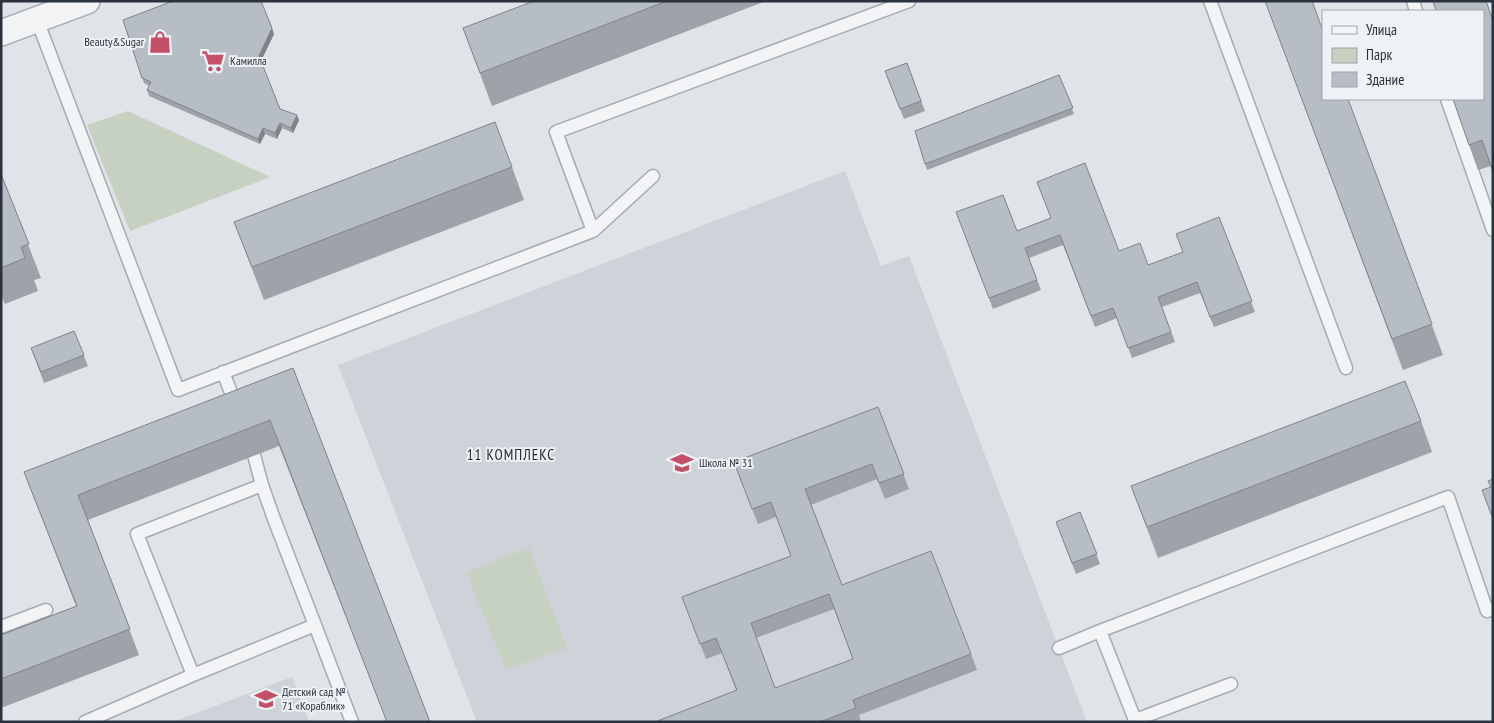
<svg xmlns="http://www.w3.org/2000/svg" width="1494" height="723" font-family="'PT Sans Narrow',sans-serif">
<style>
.built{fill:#ced3d9}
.green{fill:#c7d1c2}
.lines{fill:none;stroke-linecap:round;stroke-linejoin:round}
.lane-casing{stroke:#a6aab2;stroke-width:15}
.street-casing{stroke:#a6aab2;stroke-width:28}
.lane{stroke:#f2f4f6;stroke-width:12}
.street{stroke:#f2f4f6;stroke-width:25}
.wall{fill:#9da3a9;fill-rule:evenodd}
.shaded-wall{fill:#808489}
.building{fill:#b7bdc4;stroke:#808489;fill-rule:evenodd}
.labels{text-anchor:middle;stroke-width:4;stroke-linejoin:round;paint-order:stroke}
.poi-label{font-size:12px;fill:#2a323e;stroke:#eff2f5;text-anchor:start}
.quarter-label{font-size:15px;letter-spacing:1px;fill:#1c242e;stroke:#eff2f5}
</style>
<rect width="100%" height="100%" fill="#e0e3e8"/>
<path class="built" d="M845,171L881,266L909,256L1087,722H477L338,365Z
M292,677L309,722H173Z"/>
<path class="green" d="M128,111L270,177L130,231L87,125Z
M529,548L567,648L506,669L466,572Z"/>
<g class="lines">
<defs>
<path id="lane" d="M1210,1L1346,368
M1413,1L1416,11
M37,20L178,390L593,231L556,132L909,1
M1447,99L1493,230
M593,231L653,176
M223,372L237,408
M254,455L262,485
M1,627L46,610
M1059,648L1100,631
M193,675L137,534L262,485L274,519L315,625
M1231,684L1135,720L1100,631L1448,497L1487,611L1493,609
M85,722L193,675L315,625L352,722"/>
<path id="street" d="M1,33L87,1"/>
</defs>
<use href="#lane" class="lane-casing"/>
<use href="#street" class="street-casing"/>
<use href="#lane" class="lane"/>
<use href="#street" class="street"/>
</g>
<path class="wall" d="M534,1H766L492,106L463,28Z
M1265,1L1348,99L1443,355L1403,370Z
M123,20L274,34L261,61L280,109L299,120L293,133L282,128L277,139L265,134L260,144L149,96L147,90L149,86L144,83Z
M907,63L925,111L904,119L885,71Z
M1059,75L1074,114L927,170L915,131Z
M1483,99L1491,166L1478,170L1469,145Z
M512,167L524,200L264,300L234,222Z
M1,174L41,278L34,280L38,291L5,304L1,295Z
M956,212L1017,231L1050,218L1148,265L1183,252L1219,217L1255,312L1214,327L1200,293L1162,307L1175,342L1132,358L1117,318L1095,327L1063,245L1029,258L1041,290L993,309Z
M74,331L88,366L44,383L31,348Z
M293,368L430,722H387L279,446L88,520L139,655L1,708V635L76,606L24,472Z
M878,407L909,489L885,499L877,479L811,505L842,585L971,654L977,670L859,715L861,722H655L736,690L722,653L706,659L682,597L791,556L776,517L758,524L734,462ZM834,609L853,659L775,688L756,638Z
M1421,421L1432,452L1158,558L1131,486Z
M1080,512L1100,564L1076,574L1056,522Z"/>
<path class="shaded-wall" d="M272,28L274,34L261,61L259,56Z
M297,115L299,120L293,133L291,128Z
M280,123L282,128L277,139L275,133Z
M263,128L265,134L260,144L258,139Z"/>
<path class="building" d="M173,1H261L272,28L259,56L280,109L297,115L291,128L280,123L275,133L263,128L258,139L147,90L151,82L142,78L123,20Z
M534,1H667L480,73L463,28Z
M1265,1H1312L1323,31V99H1348L1432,324L1392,339Z
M1433,1H1486L1493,21V172L1482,140L1469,145L1453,99H1483V11H1436Z
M907,63L921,101L900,109L885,71Z
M1059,75L1073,108L925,164L915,131Z
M495,122L512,167L252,267L234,222Z
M1085,163L1119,251L1140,243L1148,265L1183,252L1176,234L1219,217L1252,301L1210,317L1197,282L1158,297L1171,332L1128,348L1113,308L1091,316L1060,235L1025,248L1037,280L989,298L956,212L1003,195L1017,231L1051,218L1037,182Z
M1,174L29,244L21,247L25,258L1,268Z
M74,331L84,355L41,372L31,348Z
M293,368L430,722H387L270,420L78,495L130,629L1,679V635L77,606L24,472Z
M1405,381L1421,421L1147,527L1131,486Z
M878,407L904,474L879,483L872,464L805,489L842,585L931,551L971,654L853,700L856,708L820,722H655L737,690L716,638L700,644L682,597L791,556L771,502L752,509L734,462ZM829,594L853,659L775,688L751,623Z
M1493,479V519L1482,490L1491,487L1488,481Z
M1080,512L1097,554L1072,563L1056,522Z"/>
<defs>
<symbol id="shop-bare" viewBox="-9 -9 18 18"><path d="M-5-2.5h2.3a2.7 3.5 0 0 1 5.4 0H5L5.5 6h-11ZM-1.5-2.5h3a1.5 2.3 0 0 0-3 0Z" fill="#c34f68" stroke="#eff2f5" stroke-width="2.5" paint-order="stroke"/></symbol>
<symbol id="supermarket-bare" viewBox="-9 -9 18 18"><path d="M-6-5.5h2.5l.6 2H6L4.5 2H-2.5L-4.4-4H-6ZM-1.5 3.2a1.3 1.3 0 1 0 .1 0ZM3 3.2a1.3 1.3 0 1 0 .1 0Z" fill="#c34f68" stroke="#eff2f5" stroke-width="2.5" paint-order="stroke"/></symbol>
<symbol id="school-bare" viewBox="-9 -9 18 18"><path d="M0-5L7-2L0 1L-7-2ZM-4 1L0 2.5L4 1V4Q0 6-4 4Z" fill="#c34f68" stroke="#eff2f5" stroke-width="2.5" paint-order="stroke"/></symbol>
</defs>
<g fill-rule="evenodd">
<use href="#shop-bare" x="144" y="26" width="32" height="32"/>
<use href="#supermarket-bare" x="197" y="45" width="32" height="32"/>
<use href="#school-bare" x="666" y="447" width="32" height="32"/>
<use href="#school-bare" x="250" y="683" width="32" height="32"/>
</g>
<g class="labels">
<g class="poi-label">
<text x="144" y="46" text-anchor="end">Beauty&amp;Sugar</text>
<text x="230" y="65">Камилла</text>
<text x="699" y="467">Школа № 31</text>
<text x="282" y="696">Детский сад №<tspan x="282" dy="14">71 «Кораблик»</tspan></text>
</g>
<g class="quarter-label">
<text x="511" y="460">11 КОМПЛЕКС</text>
</g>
</g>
<rect width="1494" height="723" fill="none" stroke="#2a323e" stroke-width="5"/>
<rect x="1322" y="10" width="162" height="90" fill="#eff2f5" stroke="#a0a5ac"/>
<rect x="1332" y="26" width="25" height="8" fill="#f2f4f6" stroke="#a0a5ac"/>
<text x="1366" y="35" font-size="15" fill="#2a323e">Улица</text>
<rect x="1332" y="48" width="25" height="15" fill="#c7d1c2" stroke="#a0a5ac"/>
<text x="1366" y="60" font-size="15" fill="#2a323e">Парк</text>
<rect x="1332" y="72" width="25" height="15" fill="#b7bdc4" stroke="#a0a5ac"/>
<text x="1366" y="85" font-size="15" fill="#2a323e">Здание</text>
</svg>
